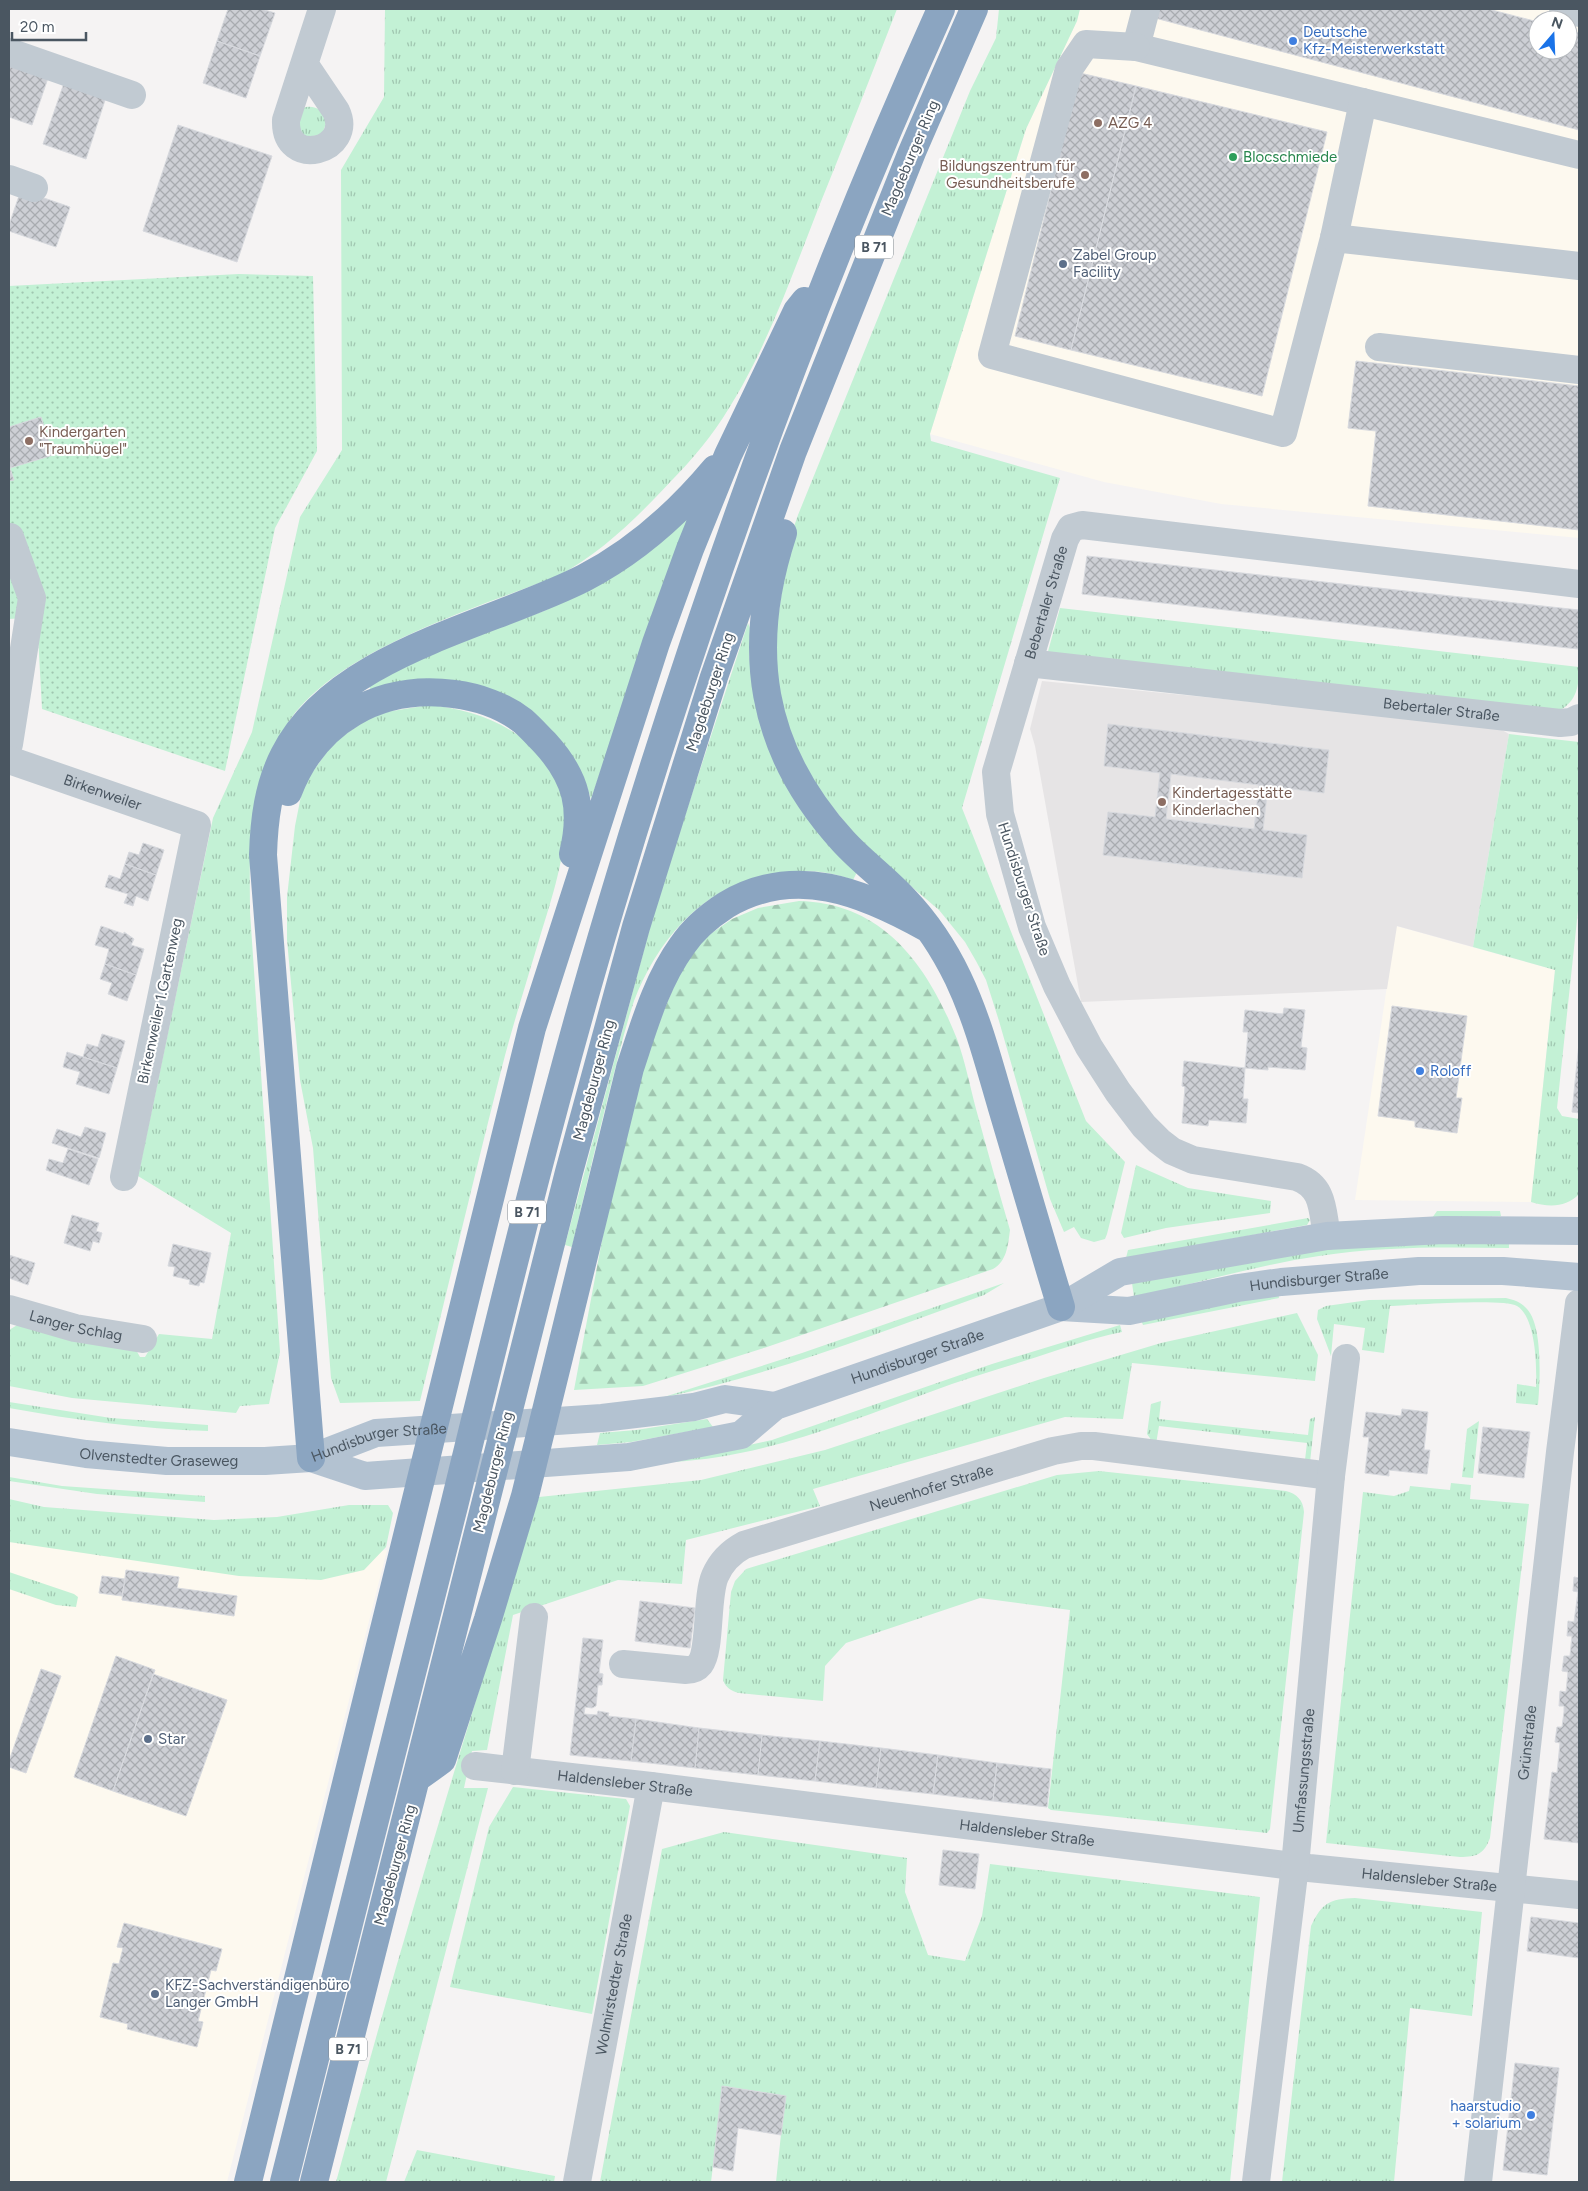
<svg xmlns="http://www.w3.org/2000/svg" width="1588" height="2191" font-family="Figtree,sans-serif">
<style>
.commercial{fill:#fdf9ef;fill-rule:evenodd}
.education{fill:#e6e4e5}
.grass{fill:url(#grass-tufts)}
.forest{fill:url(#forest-firs)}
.park{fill:url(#park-dots)}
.building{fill:url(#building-cross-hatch);stroke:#d7d9de;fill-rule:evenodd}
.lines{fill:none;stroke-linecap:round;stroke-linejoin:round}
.minor{stroke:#c1cad2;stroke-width:28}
.major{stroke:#b3c2d1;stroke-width:28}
.highway{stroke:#8ba5c1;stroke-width:28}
.shop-dot{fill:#3f7fe0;stroke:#fff;stroke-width:2}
.education-dot{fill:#8d6e63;stroke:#fff;stroke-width:2}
.leisure-dot{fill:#2e9e5b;stroke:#fff;stroke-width:2}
.service-dot{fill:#5c6f8a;stroke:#fff;stroke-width:2}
.labels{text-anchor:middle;stroke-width:4;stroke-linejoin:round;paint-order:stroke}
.shield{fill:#fff;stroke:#808990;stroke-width:1}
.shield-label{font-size:14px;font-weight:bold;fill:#4a5661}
.shop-label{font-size:15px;fill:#366cbe;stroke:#fff;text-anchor:start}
.education-label{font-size:15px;fill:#785e54;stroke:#fff;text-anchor:start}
.leisure-label{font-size:15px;fill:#27864d;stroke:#fff;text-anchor:start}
.street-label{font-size:15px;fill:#4a5661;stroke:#fff}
.service-label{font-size:15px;fill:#4e5e75;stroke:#fff;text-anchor:start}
</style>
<defs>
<pattern id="grass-tufts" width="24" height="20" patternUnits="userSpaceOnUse" patternTransform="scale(1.25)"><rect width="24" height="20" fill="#c3f1d5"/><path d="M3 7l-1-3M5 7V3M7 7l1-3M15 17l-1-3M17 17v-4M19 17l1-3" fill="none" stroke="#a0c6b0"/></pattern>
<pattern id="forest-firs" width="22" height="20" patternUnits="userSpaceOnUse" patternTransform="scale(1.25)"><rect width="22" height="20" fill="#c3f1d5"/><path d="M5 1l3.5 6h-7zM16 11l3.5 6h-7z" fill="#a0c6b0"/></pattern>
<pattern id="park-dots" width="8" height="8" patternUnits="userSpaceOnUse" patternTransform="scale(1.25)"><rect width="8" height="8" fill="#c3f1d5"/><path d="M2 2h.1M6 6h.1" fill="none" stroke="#a0c6b0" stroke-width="1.8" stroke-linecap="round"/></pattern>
<pattern id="building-cross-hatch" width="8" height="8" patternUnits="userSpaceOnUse" patternTransform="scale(1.25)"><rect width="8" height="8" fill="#cdcfd5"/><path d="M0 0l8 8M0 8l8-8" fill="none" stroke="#a8abb0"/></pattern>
</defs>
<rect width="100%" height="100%" fill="#f5f3f3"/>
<path class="commercial" d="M1080,9H1579V538L1221,504L1104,482L930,434L1026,129L1077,21ZM1538,20H1568V50H1538Z
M1396,926L1555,970L1531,1202L1355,1200Z
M9,1523L293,1564L387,1550L227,2182H9Z"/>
<path class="education" d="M1042,681L1495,726L1509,734L1473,947L1397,926L1387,989L1081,1002L1035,746L1030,729Z"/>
<path class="grass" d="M385,9H897C871,76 845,142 818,209C789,283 762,362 716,428C698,454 676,476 654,499C625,529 595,556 558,576C478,607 343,648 292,717C273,742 269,777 261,806C257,818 252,831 251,843C249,866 250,889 250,912L280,1352L269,1404L240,1406L236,1413L72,1398L9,1386V1330L24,1321L134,1346L140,1357H145L159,1334L212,1339L231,1233L138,1176L213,818L252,732L300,517L342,450L341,170L384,97Z
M999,9H1080L1077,21L1026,129L930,434L931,441L1060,478L962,808L1086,1121L1125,1162L1107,1234L1105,1239L1094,1242L1081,1238L1074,1227L1064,1232L1050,1199L999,1021L986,980L976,961L965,942L939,910L866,848L817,788L797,749L782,708L774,646L789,541L798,515L970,91L996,38Z
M306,107C318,106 322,111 327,120L322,135L302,137L295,118L301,109Z
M690,514L591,799L586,784L532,714L371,691L369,686L428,654L544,611L569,599Z
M1060,608L1579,667C1579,686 1577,701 1559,711L1047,655Z
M748,623L750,628L749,656L756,704L857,872L853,880C824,869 798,869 768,875C702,887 657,941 634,1001C624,1031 617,1062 609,1093C596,1144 584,1195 572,1247L565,1245L657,901Z
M429,705C484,710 542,735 561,792C575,833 551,900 539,940C526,984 512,1027 501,1071C473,1181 447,1291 420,1401L340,1403L331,1378L313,1148L300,1080L287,940V897L295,826L301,796L307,780L333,743L366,720L386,712Z
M1509,734L1579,742V901L1557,1108L1562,1116L1579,1119V1194C1566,1208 1548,1207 1531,1202L1555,970L1473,947Z
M1136,1165L1188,1188L1271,1201L1270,1213L1166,1228L1124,1238L1121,1233Z
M1437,1211H1500L1501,1216L1432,1218Z
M1308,1218L1310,1220L1307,1225L1126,1258L1128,1250Z
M1509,1241V1248C1446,1247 1382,1246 1319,1256C1257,1265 1195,1284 1134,1297L1132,1283L1288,1253L1376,1245Z
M1004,1283L984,1295C878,1333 772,1375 661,1398L802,1353Z
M1278,1294L1279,1298L1143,1325L1141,1320Z
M1506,1298C1514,1300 1521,1302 1527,1309C1543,1326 1540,1382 1538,1405L1516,1403L1517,1384L1536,1387C1537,1368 1536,1317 1517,1306C1504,1298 1411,1305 1390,1306L1384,1353L1362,1350L1365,1328L1334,1324L1331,1356L1317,1319L1318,1310L1326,1306L1369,1300Z
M1297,1313L1318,1355L1315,1381L1132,1363L1123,1419L1065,1417L813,1489L820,1506L686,1540L682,1584L618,1580L513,1615L487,1750L472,1751L464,1788H488L386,2182H336C398,1952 468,1724 539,1497L701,1480L825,1450L1044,1378L1161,1343Z
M1120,1325L1122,1332C1088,1339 1056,1351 1024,1361C993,1371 961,1380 930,1392C845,1423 764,1457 672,1462L772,1440L992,1364Z
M1161,1401L1159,1419L1308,1435L1310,1419L1315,1417L1310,1462L1305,1460L1307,1443L1159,1426L1156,1444H1154L1147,1434L1151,1404Z
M9,1402L111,1418L208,1425V1431C141,1429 75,1420 9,1408Z
M707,1419L713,1427L631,1442L597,1445L600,1433L636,1430Z
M1479,1421L1473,1478L1462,1477L1467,1429Z
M1099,1471L1286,1491C1297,1494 1303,1500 1304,1512L1270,1829L1267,1833L1051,1810L1048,1808L1070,1610L980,1598L846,1643L825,1666L823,1701L739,1693C731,1691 726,1688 723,1680L731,1592L735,1581L746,1569L1057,1475Z
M9,1477L62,1486L205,1496V1502L97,1494L9,1481Z
M1451,1483L1471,1485L1470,1499L1529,1504L1490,1838C1484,1854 1477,1857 1460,1857L1326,1843L1363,1492L1394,1496L1409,1491L1410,1486L1450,1490Z
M9,1499L44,1507L214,1520L277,1517L349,1505H388L393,1513L386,1547L364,1570L321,1580L239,1576L9,1542Z
M9,1572L74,1594L78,1597L76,1607L56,1605L9,1589Z
M513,1787L626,1799L630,1806L592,2014L450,1987L489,1827Z
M724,1832L907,1858L905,1892L928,1955L965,1961L982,1916L990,1864L1260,1897L1230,2182H776L785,2096L723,2086L711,2182H600L662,1849Z
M1355,1898L1482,1912L1472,2016L1410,2008L1394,2182H1282L1311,1926C1322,1903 1329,1899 1355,1898Z
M417,2150L555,2176L554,2182H404Z"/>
<path class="forest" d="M799,901C884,903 928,966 957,1039C965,1061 970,1086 976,1109C987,1149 998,1189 1010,1230C1008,1245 1007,1261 993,1269L767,1347L643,1386L574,1390L609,1203L649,1046L683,965L706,937L732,919L758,908Z"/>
<path class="park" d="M239,274L313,276L317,451L275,528L225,771L42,709L37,617L9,619V286Z"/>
<path class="building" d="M228,9H261L275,13L260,56L217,41Z
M1157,9H1488L1538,22V50H1568V30L1579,33V130L1155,18Z
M217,41L260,56L246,98L203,83Z
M9,65L48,78L32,125L9,117Z
M1080,73L1136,86L1071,350L1015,336Z
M64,83L106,97L86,159L43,144Z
M1136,86L1327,132L1262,396L1071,350Z
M178,125L272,156L237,262L143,231Z
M21,190L70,207L56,247L9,231V225Z
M1356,361L1579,386V530L1368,506L1376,431L1348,428Z
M41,417L53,455L10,468L14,480L9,481V427Z
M1087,556L1579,610L1578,649L1082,594Z
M1108,724L1329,750L1324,793L1268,786L1263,830L1307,835L1302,878L1103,855L1108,812L1155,817L1160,773L1104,766ZM1171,774L1259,785L1254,829L1166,819Z
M143,843L164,850L156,875L125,864L129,852L139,855Z
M125,864L156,875L148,901L136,896L133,906L124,903L128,894L105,887L109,875L120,879Z
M101,926L124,934V932L134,939L131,945L144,949L136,975L105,964L109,949L95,945Z
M105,964L136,975L127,1001L108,994L112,983L100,979Z
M1392,1006L1467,1016L1456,1098H1462L1457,1133L1415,1127V1121L1378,1116Z
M1284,1008L1305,1010L1301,1047L1307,1048L1305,1070L1268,1067V1070L1245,1068L1248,1032H1243L1245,1010L1283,1014Z
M102,1034L125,1041L117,1068L83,1057L87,1044L98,1047Z
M1579,1043V1113L1572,1112Z
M67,1052L117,1068L109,1094L76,1084L80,1072L63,1067Z
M1184,1061L1245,1068L1243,1099H1248L1246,1123L1209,1120L1208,1126L1182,1123L1185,1087L1182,1086Z
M85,1127L106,1133L99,1158L52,1143L57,1129L81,1137Z
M68,1149L98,1159L89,1185L46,1170L49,1159L63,1163Z
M72,1215L99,1223L96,1231L102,1233L99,1243L93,1241L90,1251L64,1243Z
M173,1244L211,1253L204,1283L200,1282L199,1286L189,1284L190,1280L173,1276L175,1267L168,1266Z
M9,1255L35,1263L28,1285L9,1278Z
M1402,1409L1428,1412L1424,1450H1430L1427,1474L1389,1470V1476L1365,1473L1369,1437H1363L1366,1412L1401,1416Z
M1483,1427L1530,1432L1524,1478L1478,1473Z
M126,1570L179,1577L177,1588L237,1596L234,1616L122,1600Z
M102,1576L125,1579L122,1596L99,1593Z
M1574,1577L1579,1578V1843L1544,1839L1552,1772L1557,1773L1560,1743L1555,1742L1557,1727H1562L1564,1712V1706H1559L1560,1691L1566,1692L1568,1672L1562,1671L1564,1656H1570L1572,1636H1567L1568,1621L1574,1622L1578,1592L1573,1591Z
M640,1601L695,1608L690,1648L635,1641Z
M583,1638L603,1640L599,1673L603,1674L602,1685H598L596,1706L592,1708L585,1707L584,1714L597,1715L598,1711L609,1713L608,1716L636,1719L631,1761L570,1755Z
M116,1656L155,1670L113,1791L74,1777Z
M41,1669L61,1676L26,1773L9,1767V1761Z
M153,1674L227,1700L186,1816L113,1791Z
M636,1719L699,1728L695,1768L631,1761Z
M699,1728L762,1735L758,1775L695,1768Z
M762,1735L820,1741L815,1781L758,1775Z
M820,1741L881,1748L876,1788L815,1781Z
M881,1748L938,1755L933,1794L876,1788Z
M938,1755L997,1763L993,1801L933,1794Z
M997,1763L1051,1769L1047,1807L993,1801Z
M943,1850L979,1854L975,1889L939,1885Z
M1531,1917L1579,1923V1958L1527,1951Z
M124,1923L222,1949L216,1971L211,1970L198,2021L203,2022L197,2047L127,2029L128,2024L100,2017L113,1963L119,1964L123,1948L117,1947Z
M1515,2063L1559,2068L1547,2175L1503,2170Z
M722,2086L786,2096L781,2135L738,2128L733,2171L713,2167Z"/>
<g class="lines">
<g class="minor">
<path d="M1146,9L1136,47L1363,102"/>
<path d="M1563,9L1579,13"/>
<path d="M1136,47L1086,44L1069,69L992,355L1283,433L1334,238L1363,102L1579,155"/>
<path d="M9,52L132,95"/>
<path d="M305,65L336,111C355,151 284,170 286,120L322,9"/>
<path d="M9,179L34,188"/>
<path d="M1334,238L1579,266"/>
<path d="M1379,347L1579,370"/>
<path id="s1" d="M1028,663L1560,723L1571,722L1579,718"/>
<path d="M9,744L32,598L10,537"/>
<path id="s2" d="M9,760L197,825L124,1177"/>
<path id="s3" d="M1327,1236C1322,1212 1325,1187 1297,1177L1193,1160L1172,1151L1159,1141L1144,1126L1118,1092L1089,1047L1057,986L1032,927L1000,814L996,772L1065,539L1071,528L1082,525L1579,584"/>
<path id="s4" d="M9,1309L75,1328L143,1339"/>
<path id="s5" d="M623,1664L686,1670C692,1670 696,1669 700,1664C711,1650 706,1597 715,1576C721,1562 731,1552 744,1545L1053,1451L1081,1446H1094L1331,1476"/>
<path id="s6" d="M475,1766L651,1786L1309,1868L1579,1895"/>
<path d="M515,1771L534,1617"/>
<path id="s7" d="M577,2182L651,1786"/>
<path id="s8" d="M1256,2182L1295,1866L1331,1476L1346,1358"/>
<path id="s9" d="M1478,2182L1560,1452L1579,1303"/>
</g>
<g class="major">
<path id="s10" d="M1061,1307L1129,1311L1238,1288L1281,1282L1419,1271H1503L1579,1277"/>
<path id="s11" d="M9,1442L86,1454L167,1461H265L311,1458L376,1433L602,1418L694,1407L725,1399L775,1406"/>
<path id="s12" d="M311,1458L365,1476L629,1457L741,1435L775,1406L1061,1307L1120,1272L1327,1236L1443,1230L1579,1231"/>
</g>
<path class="highway" d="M783,533C745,648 759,749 843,841C862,862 886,879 905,900C926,922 945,951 958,978C978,1020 989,1064 1002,1108C1022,1175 1041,1241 1061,1307
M288,792C315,721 379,684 454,694C478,697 504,706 523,721C531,728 538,736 545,743C577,778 584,809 573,854
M311,1458L263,855C264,821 268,786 284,755C335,653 490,626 584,578C634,552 679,512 715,469
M417,1778L442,1760L488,1619L525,1496L630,1068C644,1026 656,982 682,946C694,928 709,916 726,905C795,864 863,892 927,928
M248,2182L532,1028L656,643L690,549L728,455L797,311L805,301
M284,2182C341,1957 398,1732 454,1506C503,1306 551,1106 610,909C701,603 810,300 941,9
M314,2182L569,1172L636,927L714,677L793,451L912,152L974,9"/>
</g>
<g class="shop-dot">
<circle cx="1293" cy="41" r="5"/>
<circle cx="1420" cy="1071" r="5"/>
<circle cx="1531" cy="2115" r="5"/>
</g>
<g class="education-dot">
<circle cx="1098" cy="123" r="5"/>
<circle cx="1085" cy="175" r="5"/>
<circle cx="29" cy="441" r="5"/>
<circle cx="1162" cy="802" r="5"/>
</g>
<circle class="leisure-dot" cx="1233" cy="157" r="5"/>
<g class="service-dot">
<circle cx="1063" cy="264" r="5"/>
<circle cx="148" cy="1739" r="5"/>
<circle cx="155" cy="1994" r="5"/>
</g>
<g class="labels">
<g class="shield">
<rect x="855" y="235.5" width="38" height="23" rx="4"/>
<rect x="508" y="1200.5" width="38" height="23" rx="4"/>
<rect x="329" y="2037.5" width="38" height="23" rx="4"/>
</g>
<g class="shield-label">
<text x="874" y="252">B 71</text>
<text x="527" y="1217">B 71</text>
<text x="348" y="2054">B 71</text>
</g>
<g class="shop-label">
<text x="1303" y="37">Deutsche<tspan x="1303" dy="17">Kfz-Meisterwerkstatt</tspan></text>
<text x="1430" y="1076">Roloff</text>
<text x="1521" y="2111" text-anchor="end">haarstudio<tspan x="1521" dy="17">+ solarium</tspan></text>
</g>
<g class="education-label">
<text x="1108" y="128">AZG 4</text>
<text x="1075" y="171" text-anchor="end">Bildungszentrum für<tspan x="1075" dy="17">Gesundheitsberufe</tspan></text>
<text x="39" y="437">Kindergarten<tspan x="39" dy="17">"Traumhügel"</tspan></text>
<text x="1172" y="798">Kindertagesstätte<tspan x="1172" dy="17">Kinderlachen</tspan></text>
</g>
<g class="leisure-label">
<text x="1243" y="162">Blocschmiede</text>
</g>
<g class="street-label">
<text transform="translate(910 158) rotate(-67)" y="5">Magdeburger Ring</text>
<text dy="5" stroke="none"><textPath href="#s3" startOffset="802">Bebertaler Straße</textPath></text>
<text transform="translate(710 692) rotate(-72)" y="5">Magdeburger Ring</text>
<text dy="5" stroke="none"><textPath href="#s1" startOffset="416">Bebertaler Straße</textPath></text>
<text dy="5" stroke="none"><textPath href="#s2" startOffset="99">Birkenweiler</textPath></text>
<text transform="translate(1024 889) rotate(72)" y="5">Hundisburger Straße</text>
<text transform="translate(160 1001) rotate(-78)" y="5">Birkenweiler 1.Gartenweg</text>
<text transform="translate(594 1080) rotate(-75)" y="5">Magdeburger Ring</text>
<text dy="5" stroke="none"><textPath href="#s10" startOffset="261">Hundisburger Straße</textPath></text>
<text dy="5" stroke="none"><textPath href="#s4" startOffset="69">Langer Schlag</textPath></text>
<text dy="5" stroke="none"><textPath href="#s12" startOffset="631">Hundisburger Straße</textPath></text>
<text dy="5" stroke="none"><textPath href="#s11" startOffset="374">Hundisburger Straße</textPath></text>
<text dy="5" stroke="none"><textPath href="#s11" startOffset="151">Olvenstedter Graseweg</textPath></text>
<text transform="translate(493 1472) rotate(-76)" y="5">Magdeburger Ring</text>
<text dy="5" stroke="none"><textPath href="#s5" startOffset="408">Neuenhofer Straße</textPath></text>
<text dy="5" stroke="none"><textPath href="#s9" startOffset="442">Grünstraße</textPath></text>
<text dy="5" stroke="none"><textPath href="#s8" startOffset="414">Umfassungsstraße</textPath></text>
<text dy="5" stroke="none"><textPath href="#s6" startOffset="151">Haldensleber Straße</textPath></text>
<text dy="5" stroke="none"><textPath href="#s6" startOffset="556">Haldensleber Straße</textPath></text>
<text transform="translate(395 1865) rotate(-75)" y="5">Magdeburger Ring</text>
<text dy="5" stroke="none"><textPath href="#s6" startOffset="961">Haldensleber Straße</textPath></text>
<text dy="5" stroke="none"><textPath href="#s7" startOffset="201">Wolmirstedter Straße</textPath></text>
</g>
<g class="service-label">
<text x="1073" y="260">Zabel Group<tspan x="1073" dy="17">Facility</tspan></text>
<text x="158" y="1744">Star</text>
<text x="165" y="1990">KFZ-Sachverständigenbüro<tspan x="165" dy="17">Langer GmbH</tspan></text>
</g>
</g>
<rect width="1588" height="2191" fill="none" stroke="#4a5661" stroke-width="20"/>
<g transform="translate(1553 35) rotate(19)"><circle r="24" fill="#ffffff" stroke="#b7bbc0"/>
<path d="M0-4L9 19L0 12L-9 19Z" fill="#1a73e8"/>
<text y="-8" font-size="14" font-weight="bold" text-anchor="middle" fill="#4a5661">N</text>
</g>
<path d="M12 32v8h74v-8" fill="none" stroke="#4a5661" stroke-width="2.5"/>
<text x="20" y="32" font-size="15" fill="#4a5661" stroke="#ffffff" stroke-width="4" paint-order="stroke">20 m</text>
</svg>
